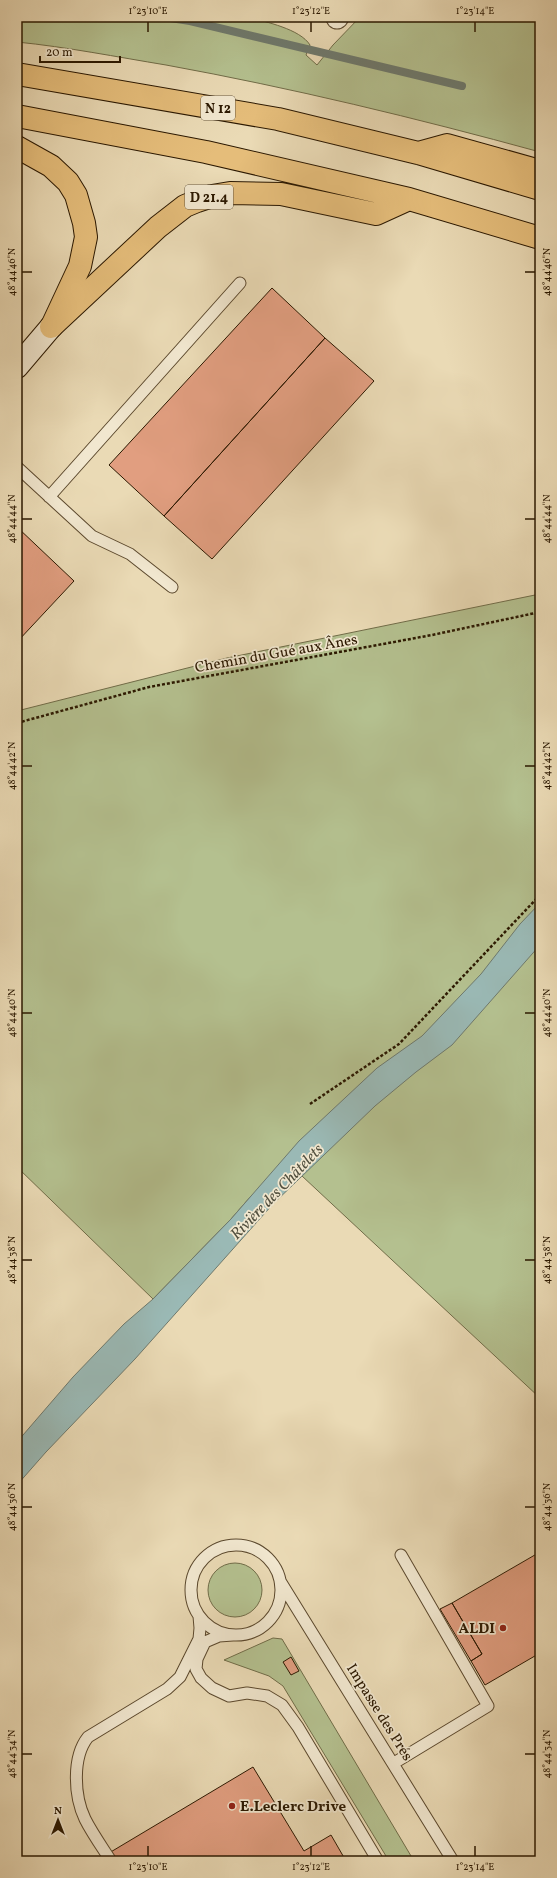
<svg xmlns="http://www.w3.org/2000/svg" width="557" height="1878" font-family="Vollkorn,serif">
<style>
.green{fill:#b4c08f;stroke:#706c48}
.water{fill:#9ab9b5;stroke:#6e796d}
.lines{fill:none;stroke-linecap:round;stroke-linejoin:round}
.stream{stroke:#6e796d;stroke-width:8}
.building{fill:#e19e80;stroke:#2b1800}
.lane-casing{stroke:#5b482d;stroke-width:13}
.street-casing{stroke:#5b482d;stroke-width:23}
.secondary-casing{stroke:#2b1800;stroke-width:24}
.primary-casing{stroke:#2b1800;stroke-width:24}
.highway-casing{stroke:#2b1800;stroke-width:24}
.path{stroke:#2b1800;stroke-width:2.5;stroke-dasharray:3 2;stroke-linecap:butt}
.lane{stroke:#f1e7cf;stroke-width:11}
.street{stroke:#f1e7cf;stroke-width:21}
.secondary{stroke:#f1e7cf;stroke-width:22}
.primary{stroke:#e5bd7a;stroke-width:22}
.highway{stroke:#e5bd7a;stroke-width:22}
.ticks{fill:none;stroke:#2b1800;stroke-width:1.5}
.poi-dot{fill:#8f2418;stroke:#f1e7cf;stroke-width:1.5}
.labels{text-anchor:middle;stroke-width:3.5;stroke-linejoin:round;paint-order:stroke}
.shield{fill:#f1e7cf;stroke:#66563e;stroke-width:1}
.shield-label{font-size:14px;font-weight:bold;fill:#2b1800}
.street-label{font-size:15px;fill:#2b1800;stroke:#f1e7cf}
.poi-label{font-size:15px;font-weight:bold;fill:#2b1800;stroke:#f1e7cf;text-anchor:end}
.water-label{font-size:16px;font-style:italic;fill:#52503f;stroke:#f1e7cf}
.neatline{fill:none;stroke:#2b1800;stroke-width:1.5}
.ticks-label{font-size:10px;text-anchor:middle;fill:#2b1800}
</style>
<rect width="100%" height="100%" fill="#eadab5"/>
<filter id="stains"><feTurbulence type="fractalNoise" baseFrequency=".005" numOctaves="4"/><feColorMatrix values="0 0 0 0 .2 0 0 0 0 .09 0 0 0 0 .02 0 0 0 .5 -.17"/></filter>
<radialGradient id="worn" r=".72"><stop offset=".6" stop-color="#630" stop-opacity="0"/><stop offset="1" stop-color="#630" stop-opacity=".3"/></radialGradient>
<path class="green" d="M17,17H248C266,22 300,29 310,45L306,55L317,65L333,45L360,17H540V152C416,118 292,88 166,65C117,57 67,47 17,42Z
M540,594V1398L302,1176L251,1196L231,1219L153,1299L17,1167V711L227,658Z
M208 1590a27 27 0 1 1 54 0a27 27 0 1 1-54 0Z
M273,1638L282,1639L414,1861H389L283,1686L269,1676L224,1660Z"/>
<path class="water" d="M540,903V945L452,1045L416,1072L375,1106L273,1204L135,1359L46,1452L17,1485V1442L73,1377L124,1324L153,1299L231,1219L299,1141L377,1068L422,1036L481,974L520,924Z"/>
<g class="lines">
<path class="stream" d="M164,17L190,21L462,86"/>
</g>
<path class="building" d="M272,288L325,338L164,516L109,465Z
M325,338L374,381L212,559L164,516Z
M17,527L74,581L17,642Z
M540,1552V1653L485,1685L471,1661L482,1654L452,1603Z
M452,1603L482,1654L471,1661L440,1609Z
M291,1657L299,1671L291,1675L283,1662Z
M253,1767L304,1851L331,1835L346,1861H114L109,1853Z"/>
<g class="lines">
<defs>
<path id="lane" d="M17,467L92,536L130,554L172,587
M49,497L240,283
M191 1590a45 45 0 1 1 90 0a45 45 0 1 1-90 0Z
M280,1581L453,1861
M233,1635L219,1636L205,1642L197,1659L196,1669L201,1678L212,1688L229,1696L247,1693L267,1696L282,1705L298,1727L378,1861
M394,1763L488,1706L401,1555
M111,1861C102,1847 92,1833 85,1819C74,1796 72,1757 88,1737L167,1689L180,1677L199,1639L200,1628L199,1616"/>
<path id="street" d="M337,18L338,17"/>
<path id="secondary" d="M17,367L51,327"/>
<path id="primary" d="M17,74L278,119L418,153L540,189
M17,147L51,166L68,182L76,195L84,223L86,237L80,266L52,326
M418,153L447,145L540,171"/>
<path id="highway" d="M17,116L206,152L409,199L540,238
M51,327L158,227L185,206L197,201L212,196L230,193L281,194L376,214L409,199"/>
</defs>
<use href="#lane" class="lane-casing"/>
<use href="#street" class="street-casing"/>
<use href="#secondary" class="secondary-casing"/>
<use href="#primary" class="primary-casing"/>
<use href="#highway" class="highway-casing"/>
<path class="path" d="M17,723L149,687L432,635L540,612
M310,1104L399,1044L540,895"/>
<use href="#lane" class="lane"/>
<use href="#street" class="street"/>
<use href="#secondary" class="secondary"/>
<use href="#primary" class="primary"/>
<use href="#highway" class="highway"/>
</g>
<path class="ticks" d="M148,22V32M311,22V32M475,22V32M22,272H32M525,272H535M22,519H32M525,519H535M22,766H32M525,766H535M22,1013H32M525,1013H535M22,1260H32M525,1260H535M22,1507H32M525,1507H535M22,1754H32M525,1754H535M148,1846V1856M311,1846V1856M475,1846V1856"/>
<g class="poi-dot">
<circle cx="503" cy="1628" r="4"/>
<circle cx="232" cy="1806" r="4"/>
</g>
<g class="labels">
<g class="shield">
<rect x="201" y="96" width="34" height="24" rx="3"/>
<rect x="185" y="185" width="48" height="24" rx="3"/>
</g>
<g class="shield-label">
<text x="218" y="113">N 12</text>
<text x="209" y="202">D 21.4</text>
</g>
<g class="street-label">
<text transform="translate(276 653) rotate(-10)" y="5">Chemin du Gué aux Ânes</text>
<text transform="translate(380 1712) rotate(58)" y="5">Impasse des Prés</text>
</g>
<g class="poi-label">
<text x="495" y="1633">ALDI</text>
<text x="240" y="1811" text-anchor="start">E.Leclerc Drive</text>
</g>
<g class="water-label">
<text transform="translate(276 1191) rotate(-46)" y="6">Rivière des Châtelets</text>
</g>
</g>
<rect width="557" height="1878" fill="none" stroke="#eadab5" stroke-width="44"/>
<g transform="translate(58 1820)" stroke="#f1e7cf" stroke-width="3" paint-order="stroke">
<path d="M0-3L7 15L0 10L-7 15Z" fill="#2b1800"/>
<text y="-6" font-size="11" font-weight="bold" text-anchor="middle" fill="#2b1800">N</text>
</g>
<path d="M40 56v6h80v-6" fill="none" stroke="#2b1800" stroke-width="2"/>
<text x="46" y="56" font-size="12" fill="#2b1800" stroke="#f1e7cf" stroke-width="3" paint-order="stroke">20 m</text>
<rect x="22" y="22" width="513" height="1834" class="neatline"/>
<g class="ticks-label">
<text x="148" y="14">1°23'10"E</text>
<text x="311" y="14">1°23'12"E</text>
<text x="475" y="14">1°23'14"E</text>
<text transform="translate(11 272) rotate(-90)" y="4">48°44'46"N</text>
<text transform="translate(546 272) rotate(-90)" y="4">48°44'46"N</text>
<text transform="translate(11 519) rotate(-90)" y="4">48°44'44"N</text>
<text transform="translate(546 519) rotate(-90)" y="4">48°44'44"N</text>
<text transform="translate(11 766) rotate(-90)" y="4">48°44'42"N</text>
<text transform="translate(546 766) rotate(-90)" y="4">48°44'42"N</text>
<text transform="translate(11 1013) rotate(-90)" y="4">48°44'40"N</text>
<text transform="translate(546 1013) rotate(-90)" y="4">48°44'40"N</text>
<text transform="translate(11 1260) rotate(-90)" y="4">48°44'38"N</text>
<text transform="translate(546 1260) rotate(-90)" y="4">48°44'38"N</text>
<text transform="translate(11 1507) rotate(-90)" y="4">48°44'36"N</text>
<text transform="translate(546 1507) rotate(-90)" y="4">48°44'36"N</text>
<text transform="translate(11 1754) rotate(-90)" y="4">48°44'34"N</text>
<text transform="translate(546 1754) rotate(-90)" y="4">48°44'34"N</text>
<text x="148" y="1870">1°23'10"E</text>
<text x="311" y="1870">1°23'12"E</text>
<text x="475" y="1870">1°23'14"E</text>
</g>
<rect width="100%" height="100%" filter="url(#stains)"/>
<rect width="100%" height="100%" fill="url(#worn)"/>
</svg>
